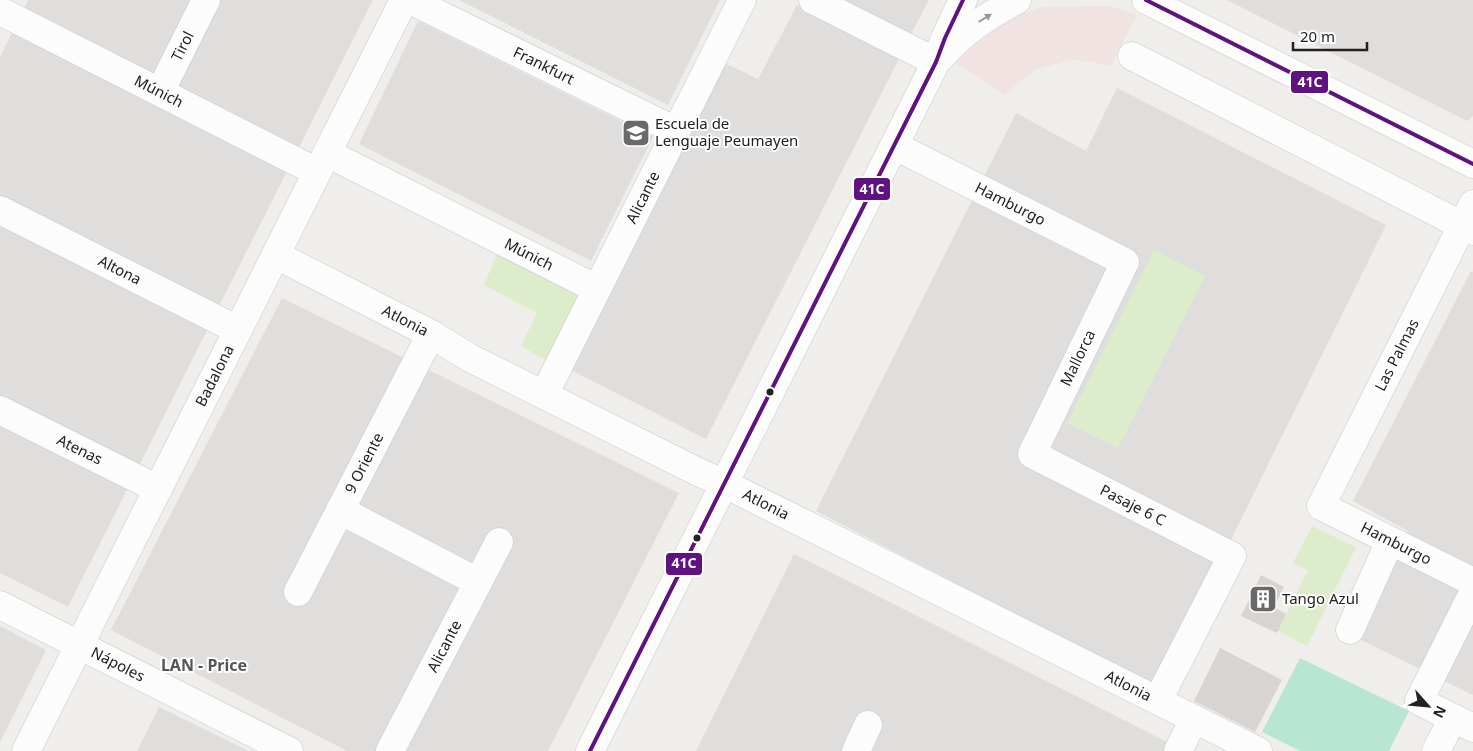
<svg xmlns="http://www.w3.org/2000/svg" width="1473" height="751" font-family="'Noto Sans',sans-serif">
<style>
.residential{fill:#dfdedc}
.commercial{fill:#f1e3e1}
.grass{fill:#ddeccb}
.pitch{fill:#b7e6d2}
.building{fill:#d7d4d2}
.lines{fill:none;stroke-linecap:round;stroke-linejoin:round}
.minor-casing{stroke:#c9c8c7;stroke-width:29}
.minor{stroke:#fdfcfc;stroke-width:28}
.bus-1-casing{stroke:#fff;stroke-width:8}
.bus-1{stroke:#5f1280;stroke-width:4}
.oneway{fill:#9a9a9a}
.bus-dot{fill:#222;stroke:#fff;stroke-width:2}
.labels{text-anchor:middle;stroke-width:4;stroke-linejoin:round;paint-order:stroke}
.street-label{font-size:15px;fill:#222;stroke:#fff}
.poi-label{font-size:15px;fill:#222;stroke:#fff;text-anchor:start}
.neighbourhood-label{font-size:16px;font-weight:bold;fill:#555;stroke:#fff}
.line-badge{stroke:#fff;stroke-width:2}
.badge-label{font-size:14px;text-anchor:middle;font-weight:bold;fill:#fff}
</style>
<rect width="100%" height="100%" fill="#f0eeeb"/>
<path class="residential" d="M28,0H373L68,607L0,573V57Z
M459,0H720L668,105Z
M843,0H929L911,34Z
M1227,0H1473V116L1467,121Z
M797,5L900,57L706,439L571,370L725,63L758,79Z
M418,21L653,137L591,261L359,144Z
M1117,88L1386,225L1158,688L816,511L1016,113L1086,151Z
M1471,271L1473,272V695L1355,637L1408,531L1353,501Z
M282,298L679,493L548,751H347L111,630Z
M794,554L1185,751H696Z
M0,626L46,650L0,742Z
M159,707L248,751H137Z"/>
<path class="commercial" d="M1109,6L1137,15L1111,66L1088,61L1069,60L1037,69L1016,84L1005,95L955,63L976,36L1012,17L1042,7Z"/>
<path class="grass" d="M1154,250L1205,276L1118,448L1067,423Z
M498,252L583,293L556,366L521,346L537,313L484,285Z
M1312,526L1356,547L1307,646L1278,631L1308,570L1293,563Z"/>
<path class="pitch" d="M1300,658L1409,711L1389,751H1300L1262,732Z"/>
<path class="building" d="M1261,575L1284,587L1274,607L1286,614L1277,633L1241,616Z
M1220,648L1282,680L1255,732L1194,701Z"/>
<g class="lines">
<defs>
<g id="minor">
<path id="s1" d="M410,0L676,131"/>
<path d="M813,0L936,62"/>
<path d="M1146,0L1473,164"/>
<path id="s2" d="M0,11L317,172"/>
<path d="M942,56C963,31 989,15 1017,0"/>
<path d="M1132,56L1473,231"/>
<path id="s3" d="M160,92L206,0"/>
<path id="s4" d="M895,146L1125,262L1032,454L1232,556L1158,700"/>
<path id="s5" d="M327,153L597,289"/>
<path id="s6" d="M1473,204L1321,506L1473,582"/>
<path id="s7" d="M0,210L238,330"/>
<path id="s8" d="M276,255L431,334L470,358L696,471L725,484L1258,751"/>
<path id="s9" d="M544,395L742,0"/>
<path id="s10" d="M0,410L158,489"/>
<path d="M340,510L478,582"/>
<path id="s11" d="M298,592L431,334"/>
<path d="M1473,593L1419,701L1473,728"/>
<path id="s12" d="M0,605L289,751"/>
<path d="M1350,630L1390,541"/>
<path id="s13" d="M26,751L404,0"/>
<path id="s14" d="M390,751L499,542"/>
<path d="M590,751L936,62L945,38L963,0"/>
<path d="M856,751L868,725"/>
<path d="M1178,751L1194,719"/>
<path d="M1436,751L1453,718"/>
</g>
</defs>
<use href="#minor" class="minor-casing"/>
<use href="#minor" class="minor"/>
<defs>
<path id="bus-1" d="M1146,0L1473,164
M590,751L936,62L945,38L963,0"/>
</defs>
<use href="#bus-1" class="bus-1-casing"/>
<use href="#bus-1" class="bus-1"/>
</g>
<defs><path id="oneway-solid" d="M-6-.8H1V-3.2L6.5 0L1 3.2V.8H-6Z" transform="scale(1.25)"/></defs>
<use class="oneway" href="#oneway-solid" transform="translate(985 18) rotate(-32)"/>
<defs>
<symbol id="school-square" viewBox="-11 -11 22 22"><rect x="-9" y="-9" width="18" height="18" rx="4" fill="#6a6968" stroke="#fff"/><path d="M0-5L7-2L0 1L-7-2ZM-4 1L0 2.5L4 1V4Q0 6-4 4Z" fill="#fff"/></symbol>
<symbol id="building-square" viewBox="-11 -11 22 22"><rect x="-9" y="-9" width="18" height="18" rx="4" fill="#6a6968" stroke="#fff"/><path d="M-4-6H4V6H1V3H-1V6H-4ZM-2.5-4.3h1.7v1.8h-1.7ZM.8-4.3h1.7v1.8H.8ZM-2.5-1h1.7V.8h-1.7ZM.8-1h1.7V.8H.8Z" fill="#fff"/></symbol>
</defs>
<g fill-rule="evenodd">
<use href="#school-square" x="620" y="117" width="32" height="32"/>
<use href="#building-square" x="1247" y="583" width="32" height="32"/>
</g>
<g class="bus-dot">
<circle cx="770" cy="392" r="4.5"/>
<circle cx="697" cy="538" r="4.5"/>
</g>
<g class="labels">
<g class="street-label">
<text dy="5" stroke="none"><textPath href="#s3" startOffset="51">Tirol</textPath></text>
<text dy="5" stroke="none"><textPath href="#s1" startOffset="149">Frankfurt</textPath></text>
<text dy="5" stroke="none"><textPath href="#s2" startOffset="178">Múnich</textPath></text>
<text dy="5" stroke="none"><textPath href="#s9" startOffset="221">Alicante</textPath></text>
<text dy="5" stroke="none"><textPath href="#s4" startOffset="129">Hamburgo</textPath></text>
<text dy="5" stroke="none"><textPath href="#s5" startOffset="226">Múnich</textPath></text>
<text dy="5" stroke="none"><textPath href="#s7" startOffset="134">Altona</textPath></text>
<text dy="5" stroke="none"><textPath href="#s8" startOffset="145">Atlonia</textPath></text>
<text transform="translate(1397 355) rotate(-63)" y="5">Las Palmas</text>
<text transform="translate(1078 358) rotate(-64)" y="5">Mallorca</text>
<text dy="5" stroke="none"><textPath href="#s13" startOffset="420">Badalona</textPath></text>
<text dy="5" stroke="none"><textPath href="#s10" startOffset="89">Atenas</textPath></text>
<text dy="5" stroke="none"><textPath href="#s11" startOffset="145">9 Oriente</textPath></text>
<text dy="5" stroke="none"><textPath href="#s8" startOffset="550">Atlonia</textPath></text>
<text dy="5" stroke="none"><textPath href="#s4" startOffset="584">Pasaje 6 C</textPath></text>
<text dy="5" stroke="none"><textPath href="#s6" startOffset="422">Hamburgo</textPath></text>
<text dy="5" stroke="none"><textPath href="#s14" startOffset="118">Alicante</textPath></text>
<text dy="5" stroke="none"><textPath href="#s12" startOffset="132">Nápoles</textPath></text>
<text dy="5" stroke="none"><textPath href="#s8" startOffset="955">Atlonia</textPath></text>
</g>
<g class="poi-label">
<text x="655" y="129">Escuela de<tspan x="655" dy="17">Lenguaje Peumayen</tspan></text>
<text x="1282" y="604">Tango Azul</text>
</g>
<g class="neighbourhood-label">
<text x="204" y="671">LAN - Price</text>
</g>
</g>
<g class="line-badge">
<rect x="1290" y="70" width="39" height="24" rx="5" fill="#5f1280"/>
<rect x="853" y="177" width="38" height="24" rx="5" fill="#5f1280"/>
<rect x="665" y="552" width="38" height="24" rx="5" fill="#5f1280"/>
</g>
<g class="badge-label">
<text x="1310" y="87">41C</text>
<text x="872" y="194">41C</text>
<text x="684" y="568">41C</text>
</g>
<g transform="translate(1428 706) rotate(117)" stroke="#ffffff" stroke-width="4" paint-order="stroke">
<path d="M0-4L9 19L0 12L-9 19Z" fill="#222222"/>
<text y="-8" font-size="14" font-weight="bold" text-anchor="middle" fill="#222222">N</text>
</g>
<path d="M1293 42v8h74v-8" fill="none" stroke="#222222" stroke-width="2.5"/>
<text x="1300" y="42" font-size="15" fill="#222222" stroke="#ffffff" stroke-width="4" paint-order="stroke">20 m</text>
</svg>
